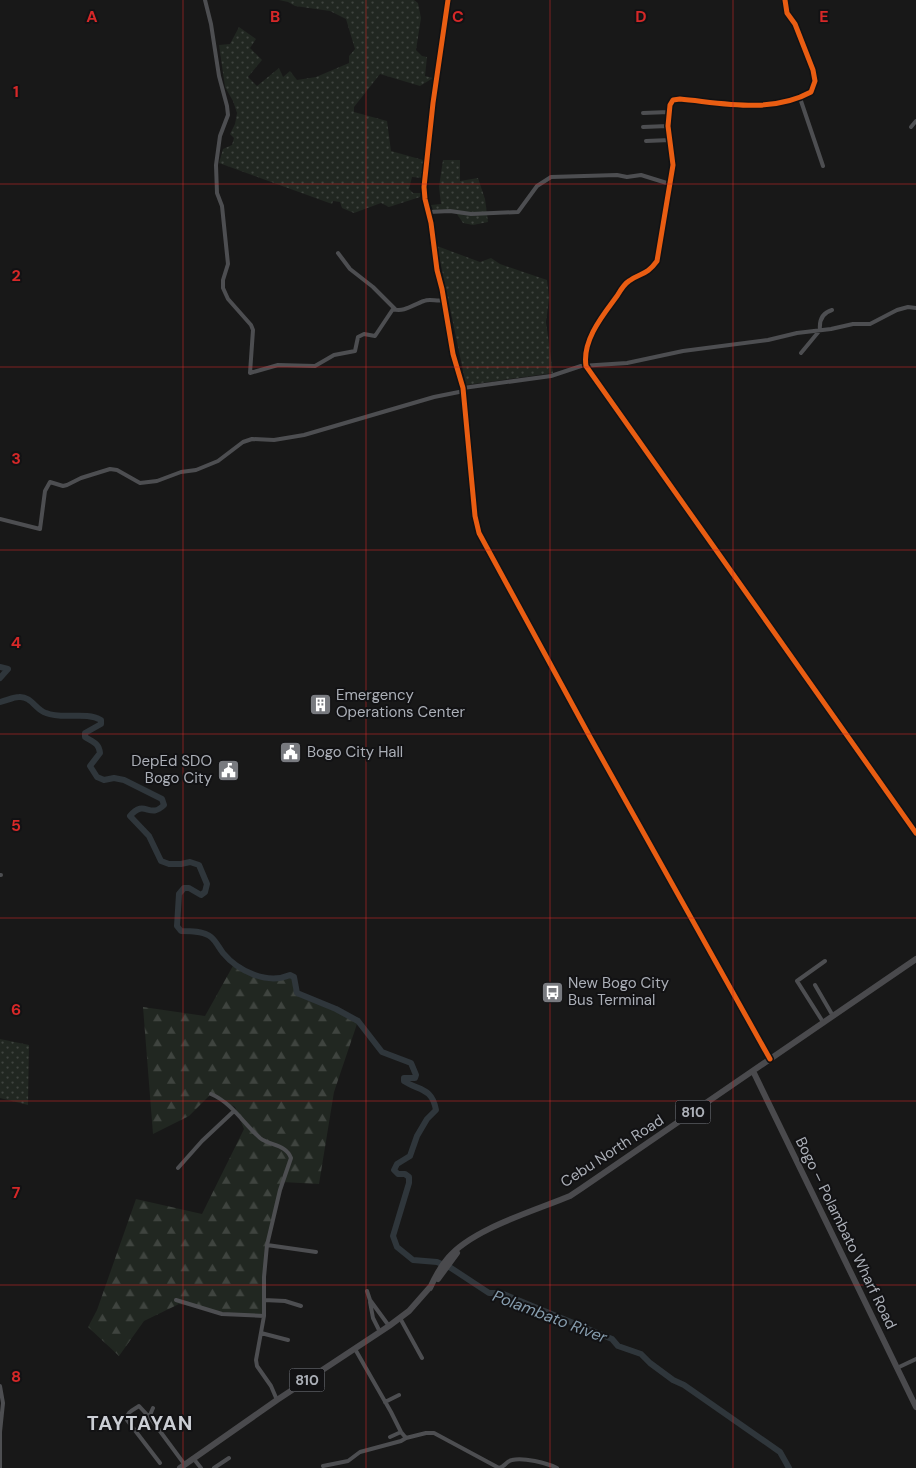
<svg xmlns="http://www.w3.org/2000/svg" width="916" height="1468" font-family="'DM Sans',sans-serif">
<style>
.grass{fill:url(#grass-dots)}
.forest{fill:url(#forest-firs)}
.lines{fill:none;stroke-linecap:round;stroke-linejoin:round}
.river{stroke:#2f363b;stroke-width:6}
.street{stroke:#4d4e51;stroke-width:4}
.secondary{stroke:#4c4c4e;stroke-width:5}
.highway{stroke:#4a4a4d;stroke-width:6}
.cycleway-casing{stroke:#121214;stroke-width:8}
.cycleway{stroke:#e95d12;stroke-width:5}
.grid{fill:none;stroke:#d62828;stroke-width:1;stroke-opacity:0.55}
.labels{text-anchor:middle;stroke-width:4;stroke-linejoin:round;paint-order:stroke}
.shield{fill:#121214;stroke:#7d8086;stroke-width:1}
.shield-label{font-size:14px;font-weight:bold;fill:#abafb7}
.poi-label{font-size:15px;fill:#abafb7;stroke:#121214;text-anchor:start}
.street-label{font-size:15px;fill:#abafb7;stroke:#121214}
.water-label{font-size:16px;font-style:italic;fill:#869dae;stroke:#121214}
.district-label{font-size:20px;font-weight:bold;letter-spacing:1px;fill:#cbced4;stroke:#121214}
.grid-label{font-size:16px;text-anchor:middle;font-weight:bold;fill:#d62828;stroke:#121214;stroke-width:4;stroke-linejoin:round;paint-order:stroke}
</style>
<defs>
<pattern id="grass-dots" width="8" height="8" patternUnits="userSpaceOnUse" patternTransform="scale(1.25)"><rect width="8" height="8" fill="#212721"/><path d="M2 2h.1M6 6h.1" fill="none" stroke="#3f443f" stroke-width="1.8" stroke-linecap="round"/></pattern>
<pattern id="forest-firs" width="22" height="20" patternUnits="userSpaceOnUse" patternTransform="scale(1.25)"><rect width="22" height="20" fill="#212721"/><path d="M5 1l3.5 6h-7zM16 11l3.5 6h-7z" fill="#3f443f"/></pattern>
</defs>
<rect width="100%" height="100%" fill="#181818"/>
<path class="grass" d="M279,0H414L418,3L421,18L416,50L422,56L427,57L425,76L433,78L420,86L380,74L354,107V112L387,121L391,151L423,160V178L412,177L409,189L413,193H421L420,197L389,207L381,203L354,213L342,208L340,202L333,201L332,204L219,163L223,149L232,145L234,138L230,134L235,124L237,113L233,101L225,87L219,45L230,44L239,27L256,39L250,48L262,60L248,77L257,86L279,68L283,77L290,71L297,80L316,77L349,63V56L355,49L346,19L330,11L295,6L288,2Z
M443,160H460V181L478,178L485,199L488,222L473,225L463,223L455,211L433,210L431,205L441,204L439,187Z
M437,246L480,262L491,258L500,264L547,280L549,298L546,322L553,373L466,385Z
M0,1039L29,1045L28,1105L0,1098Z"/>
<path class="forest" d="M234,964C247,976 274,982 290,975L294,977L297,993L336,1009L358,1021L334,1092L319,1184L282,1182L265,1258L262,1314H226L203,1308L179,1304L144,1321L119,1356L88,1327L97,1310L136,1199L202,1214L244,1129L235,1107L210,1095L189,1116L153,1134L143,1007L205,1016Z"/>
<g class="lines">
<path class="river" d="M0,667L8,669L0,678
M0,702C6,701 13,697 19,697C31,696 36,710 46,713C63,720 85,711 101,720V724L85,733V737C93,742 99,743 100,753L90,766L97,777L104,780L114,778L124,780L162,799L164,805C149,820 145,798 130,816L149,836L161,861L169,864H181L190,862L199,865L207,884L205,892L201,895L189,888H184L179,894L177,926L181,931C190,931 204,931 211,937C216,941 219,948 223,953C238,971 267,985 290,975L294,977L297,993L336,1009L358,1021L382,1052L411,1063L416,1075L415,1078H404V1081C419,1091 432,1087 436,1110L427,1119L417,1136L410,1156L397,1164L394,1170L398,1174H405L409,1177V1183L393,1236L397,1247L413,1260L437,1262L451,1268L489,1293H501L612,1339L618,1346L641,1354L650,1363L673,1380L684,1385L780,1452L789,1468"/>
<path class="street" d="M205,0L211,24L219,76L227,106L228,115L220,136L216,165L217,193L222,206L228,264L223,280V288L228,299L251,325L253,330L250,373L278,365L315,366L334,355L355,351L358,337L364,334L375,336L393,309C404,313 414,304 424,301C430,298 437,302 444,300
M785,0L787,13L795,24L813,70L815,81L811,92C771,114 723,103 680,99L673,100L670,105L668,126L673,165L657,261C646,276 642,272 629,281C624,284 620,291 617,296C603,315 582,340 586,366L916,833
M800,98L823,166
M643,113L669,112
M643,127L668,126
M911,127L916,121
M646,141L670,140
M429,212L450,211L471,214L518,212L537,186L551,177L617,175L627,177L641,175L670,184
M338,253L350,269L373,287L395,309
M801,353L820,330C819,320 822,313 832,310
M463,388L551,376L581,366L627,363L683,351L768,340L797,333L831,329L853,324H870L897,310L908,307L916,308
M0,519L40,529L45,491L50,482L63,486L67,485L81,478L110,469L117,470L140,483L157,481L181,472L196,470L218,461L243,442L252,439L274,440L304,435L434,397L464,391
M0,875H1
M815,985L833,1016
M823,1022L797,981L825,961
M211,1094C232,1103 243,1123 260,1138C270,1146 286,1144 291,1158L280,1190L267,1245L264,1277V1316L256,1360L257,1366L271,1386L277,1400
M178,1168L202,1141L234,1111
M267,1245L316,1252
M367,1291L370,1300L389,1326
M176,1300L222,1314L264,1316
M264,1300L285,1301L301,1306
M370,1302L373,1318L380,1332
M400,1318L422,1358
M261,1333L288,1340
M355,1349L391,1412L401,1432L406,1438L426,1433H434L499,1468C505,1467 506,1461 512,1460C523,1457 547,1463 557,1468
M897,1368L916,1359
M0,1386L3,1403L0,1432V1468
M385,1402L399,1395
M153,1408L150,1415L151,1419L185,1465
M151,1419L139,1406C133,1410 126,1412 127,1420L160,1463
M390,1437L401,1432
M193,1458L201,1468
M323,1466L348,1461L360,1452L401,1441L406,1438
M214,1468L229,1458"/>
<path class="secondary" d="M448,0L433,103L424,187L425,199L431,223L437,270L442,289L453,354L463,388L475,516L479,533L590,737L770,1059"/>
<path class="highway" d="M753,1071L916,1407
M438,1279L457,1253
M430,1288C435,1277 440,1267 448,1258C472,1229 534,1211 570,1196L582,1188L916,959
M180,1468L277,1400L389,1326L409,1311L431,1286"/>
<defs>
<path id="cycleway" d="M448,0L433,103L424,187L425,199L431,223L437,270L442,289L453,354L463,388L475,516L479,533L590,737L770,1059
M785,0L787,13L795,24L813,70L815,81L811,92C771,114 723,103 680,99L673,100L670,105L668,126L673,165L657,261C646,276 642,272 629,281C624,284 620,291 617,296C603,315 582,340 586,366L916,833"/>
</defs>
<use href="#cycleway" class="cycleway-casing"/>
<use href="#cycleway" class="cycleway"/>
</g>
<path class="grid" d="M183,0V1468M366,0V1468M550,0V1468M733,0V1468M0,184H916M0,367H916M0,550H916M0,734H916M0,918H916M0,1101H916M0,1285H916"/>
<defs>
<symbol id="building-square" viewBox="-11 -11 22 22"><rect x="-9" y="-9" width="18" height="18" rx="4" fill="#787a7f" stroke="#121214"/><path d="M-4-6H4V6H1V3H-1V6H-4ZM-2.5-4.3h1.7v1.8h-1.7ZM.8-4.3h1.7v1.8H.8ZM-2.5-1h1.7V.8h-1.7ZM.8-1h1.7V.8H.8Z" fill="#fff"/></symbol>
<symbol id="civic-square" viewBox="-11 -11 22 22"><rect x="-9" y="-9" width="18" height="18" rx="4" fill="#787a7f" stroke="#121214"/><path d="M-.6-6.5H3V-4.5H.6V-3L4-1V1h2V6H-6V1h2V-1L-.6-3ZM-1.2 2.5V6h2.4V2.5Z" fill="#fff"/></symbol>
<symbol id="bus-square" viewBox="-11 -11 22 22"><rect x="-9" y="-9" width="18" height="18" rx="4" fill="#787a7f" stroke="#121214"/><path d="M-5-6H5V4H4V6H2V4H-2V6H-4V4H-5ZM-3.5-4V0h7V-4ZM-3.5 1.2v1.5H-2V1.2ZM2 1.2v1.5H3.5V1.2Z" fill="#fff"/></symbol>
</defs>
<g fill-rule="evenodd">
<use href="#building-square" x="308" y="692" width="25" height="25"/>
<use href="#civic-square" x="278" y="740" width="25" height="25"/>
<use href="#civic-square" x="216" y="758" width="25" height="25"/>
<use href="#bus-square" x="540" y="980" width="25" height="25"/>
</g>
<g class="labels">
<g class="shield">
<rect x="675.5" y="1100.5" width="35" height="23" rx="4"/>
<rect x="289.5" y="1368.5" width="35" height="23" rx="4"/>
</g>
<g class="shield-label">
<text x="693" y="1117">810</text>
<text x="307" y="1385">810</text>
</g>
<g class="poi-label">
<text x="336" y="700">Emergency<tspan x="336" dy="17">Operations Center</tspan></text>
<text x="307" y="757">Bogo City Hall</text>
<text x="212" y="766" text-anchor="end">DepEd SDO<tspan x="212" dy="17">Bogo City</tspan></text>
<text x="568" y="988">New Bogo City<tspan x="568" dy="17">Bus Terminal</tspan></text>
</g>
<g class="street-label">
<text transform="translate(612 1151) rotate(-33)" y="5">Cebu North Road</text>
<text transform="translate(846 1233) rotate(64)" y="5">Bogo – Polambato Wharf Road</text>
</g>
<g class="water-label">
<text transform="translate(550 1316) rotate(21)" y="6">Polambato River</text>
</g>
<g class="district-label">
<text x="140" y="1430">TAYTAYAN</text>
</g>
</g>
<g class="grid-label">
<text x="92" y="22">A</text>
<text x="275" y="22">B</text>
<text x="458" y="22">C</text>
<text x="641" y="22">D</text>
<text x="824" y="22">E</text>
<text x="16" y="97">1</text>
<text x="16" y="281">2</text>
<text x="16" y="464">3</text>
<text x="16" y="648">4</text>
<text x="16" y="831">5</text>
<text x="16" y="1015">6</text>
<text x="16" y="1198">7</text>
<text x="16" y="1382">8</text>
</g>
</svg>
